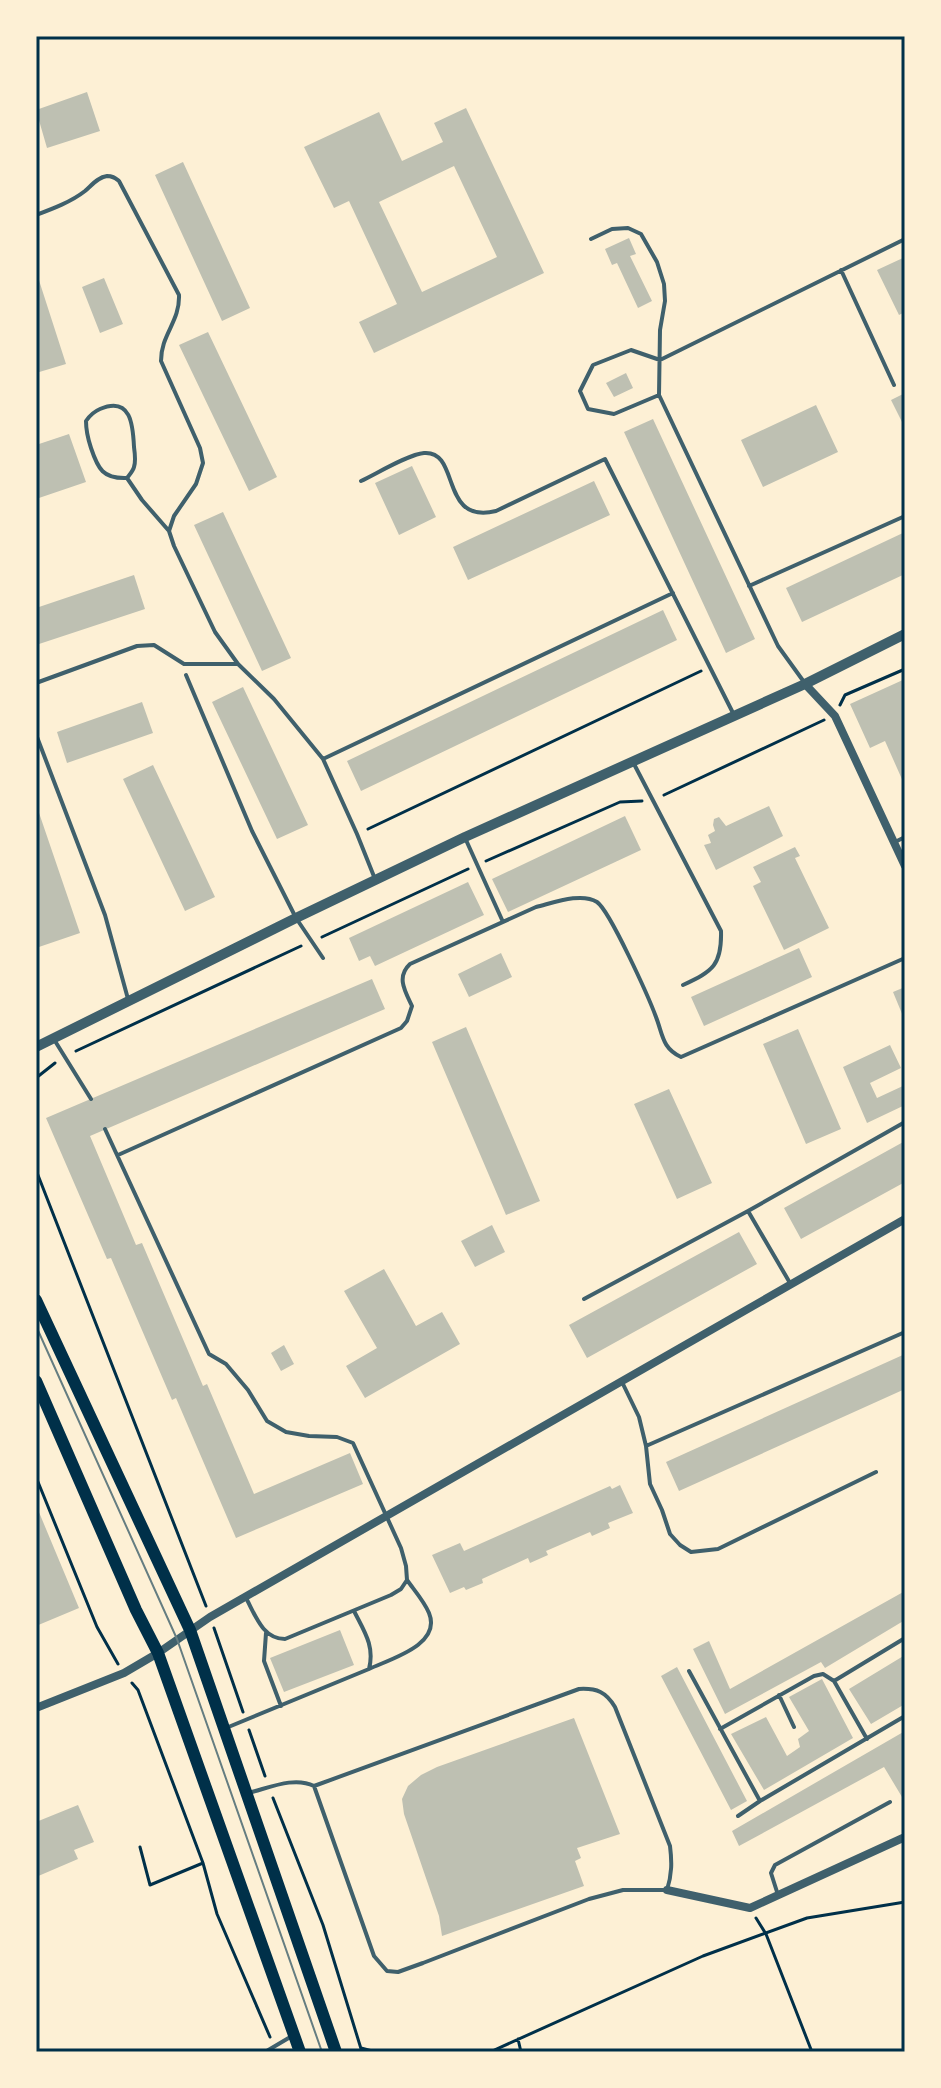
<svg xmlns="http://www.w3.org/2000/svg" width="941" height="2088" font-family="Raleway,sans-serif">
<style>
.building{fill:#bec0b2;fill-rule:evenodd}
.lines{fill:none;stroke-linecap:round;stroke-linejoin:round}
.path{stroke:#003049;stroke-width:3}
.service{stroke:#3f606c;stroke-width:4}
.minor{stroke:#3f606c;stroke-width:8}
.tertiary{stroke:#3f606c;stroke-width:10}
.primary{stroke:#003049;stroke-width:12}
.tram{stroke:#657d81;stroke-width:2}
.neatline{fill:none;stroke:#003049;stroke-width:3}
</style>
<rect width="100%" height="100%" fill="#fdf0d5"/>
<path class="building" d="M87,92L100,131L47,148L36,110Z
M466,108L544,273L374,353L359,322L397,304L349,201L334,208L304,147L379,112L402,161L443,142L434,123ZM454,166L497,257L422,292L379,202Z
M183,162L250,308L222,321L155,175Z
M629,238L636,254L630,256L652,301L638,308L617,263L612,265L605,249Z
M905,257V312L899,315L877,270Z
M36,271L66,364L36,373Z
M104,278L123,324L100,333L82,287Z
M208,332L277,477L249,491L179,345Z
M626,373L633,388L614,397L606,383Z
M905,393V428L891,400Z
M816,405L838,452L763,487L741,440Z
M653,419L755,639L726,653L624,432Z
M69,434L86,482L36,499V445Z
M412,466L436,517L399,535L375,483Z
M594,481L610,515L468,580L453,547Z
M223,512L291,658L262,671L194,525Z
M905,532V574L802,622L786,588Z
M134,575L145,609L36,645V608Z
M663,610L677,640L361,791L347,761Z
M905,679V786L885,741L870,748L850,704Z
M243,687L308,825L277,839L212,702Z
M142,702L153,733L67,763L57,732Z
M153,765L215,897L185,911L123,779Z
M36,804L80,933L36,948Z
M769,806L783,836L716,870L704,845L711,843L708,835L715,831L713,825L714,819L719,817L726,826Z
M625,816L641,850L508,912L492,879Z
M795,847L800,856L795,858L829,928L784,950L753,886L761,882L753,867Z
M468,882L484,915L375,966L370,956L359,961L349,938Z
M799,948L812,977L704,1026L691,997Z
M501,953L512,977L469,997L458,974Z
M372,979L385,1009L90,1136L136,1245L142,1243L203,1386L207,1384L254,1494L350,1453L363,1484L236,1538L176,1398L172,1400L111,1258L107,1259L46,1118Z
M905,987V1021L893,992Z
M466,1027L540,1201L506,1215L432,1042Z
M798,1029L841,1129L806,1144L763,1044Z
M890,1045L901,1068L870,1083L877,1098L905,1085V1105L867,1123L843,1067Z
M669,1089L712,1183L677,1199L634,1104Z
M905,1141V1182L801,1239L784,1208Z
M492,1225L505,1252L475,1267L461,1241Z
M739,1232L757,1264L587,1358L569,1325Z
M384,1269L416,1326L442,1312L460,1344L365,1398L346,1366L377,1348L344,1291Z
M284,1345L294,1364L281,1371L271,1353Z
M905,1354V1389L679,1491L666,1462Z
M620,1485L633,1513L608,1523L610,1528L592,1536L590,1532L546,1551L548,1555L530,1563L528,1558L482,1579L483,1583L466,1590L464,1587L450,1593L432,1555L460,1543L464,1551L610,1486L612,1489Z
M36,1505L79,1608L36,1626L37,1590Z
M905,1591V1620L825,1668L821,1662L725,1714L693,1649L709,1641L730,1689Z
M340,1630L354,1665L284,1692L270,1658Z
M905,1655V1704L871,1724L849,1689Z
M677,1667L747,1801L731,1810L661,1676Z
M822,1679L853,1738L764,1790L731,1734L766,1717L787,1756L800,1747L798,1739L809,1731L789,1697Z
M574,1718L620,1834L577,1848L581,1858L575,1861L584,1886L442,1936L439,1916L404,1814L402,1799L408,1786L421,1775L437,1767Z
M905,1731V1802L884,1767L739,1846L732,1831Z
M78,1805L94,1842L74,1850L78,1859L36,1877V1822Z"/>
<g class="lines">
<path class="path" d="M840,705L845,695L905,669
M664,795L824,720
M368,829L701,671
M486,861L620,802L642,801
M322,937L468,869
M76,1051L301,946
M36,1078L55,1063
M36,1170L206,1606
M36,1477L97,1627L118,1664
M214,1628L243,1712
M132,1683L138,1690L203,1863L217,1914L270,2037
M249,1730L265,1776
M273,1798L323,1925L362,2052
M140,1847L150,1885L203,1863
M756,1918L766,1934L812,2052
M518,2039L521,2052
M361,2048L376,2052
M490,2052L703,1956L807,1918L905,1902"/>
<path class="service" d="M36,215C52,209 71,202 85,191C91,186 98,177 107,176C113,176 115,178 119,181L179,295C180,322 161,334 161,361L200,448L203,463L196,484L174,516L169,531L174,546L215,632L238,664L274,699L323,759L357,834L375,879
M591,239L612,229L628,228L641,234L657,262L664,284L665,301L660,330L659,395L778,646L804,682
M841,270L894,385
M659,395L614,414L588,409L580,391L593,365L631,350L660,360L905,239
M127,478C130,474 133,471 134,467C136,461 135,454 134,447C133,425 131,396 100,409C93,412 90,415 86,421C86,431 88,439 91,448C98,469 103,479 127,478L142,500L169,531
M361,481C376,474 409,454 424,453C461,450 439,525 496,511L605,459L733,713
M749,586L905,516
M186,675L252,831L296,918L323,958
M36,683L137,646L154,645L184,664H238
M37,737L105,915L128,999
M323,759L673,593
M634,764L721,931C722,965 713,971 683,985
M466,840L503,922
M895,842L905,837
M55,1041L91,1099
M105,1129L209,1354L226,1364L248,1390L267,1421L286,1432L309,1436L337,1437L353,1443L401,1548L406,1566L407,1580L401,1589L391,1595L285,1639C262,1639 255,1614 245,1596
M118,1155L401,1028L407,1021L412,1006C405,991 396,977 410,964L536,907C553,903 581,892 597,902C610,911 649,998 656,1017C663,1035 662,1048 681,1057L905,958
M790,1283L748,1211L905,1122
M584,1299L748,1211
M622,1382L639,1417L646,1446L650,1484L662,1510L670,1534L680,1545L691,1552L718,1549L876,1472
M646,1446L905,1332
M266,1633L264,1661L281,1706
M369,1669C390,1659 442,1645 429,1613C424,1601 414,1590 407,1580
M689,1671L760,1801
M834,1681L905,1638
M779,1695L794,1727
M226,1728L369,1669C375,1646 364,1631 354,1611
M720,1729L814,1676L823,1674L834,1681L867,1739
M248,1793C269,1788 294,1776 314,1786L579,1689C597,1688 606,1692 615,1707L670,1846C672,1862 672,1874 667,1890H623L589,1899L423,1963L398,1972L387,1971L374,1956L314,1786
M738,1816L760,1801L905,1716
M778,1895L771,1873L775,1865L890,1802
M265,2052L292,2036"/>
<path class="minor" d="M805,684L835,716L905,866
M36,1708L124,1673L158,1653L210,1617L905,1219
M667,1890L750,1908L905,1837"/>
<path class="tertiary" d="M36,1047L296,918L465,837L805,684L905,634"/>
<path class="primary" d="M36,1300L190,1630L336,2052
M36,1381L136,1610L158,1653L300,2052"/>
<path class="tram" d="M36,1326L177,1639L322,2052"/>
</g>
<rect width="941" height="2088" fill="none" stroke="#fdf0d5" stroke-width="76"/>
<rect x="38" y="38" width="865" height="2012" class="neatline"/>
</svg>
